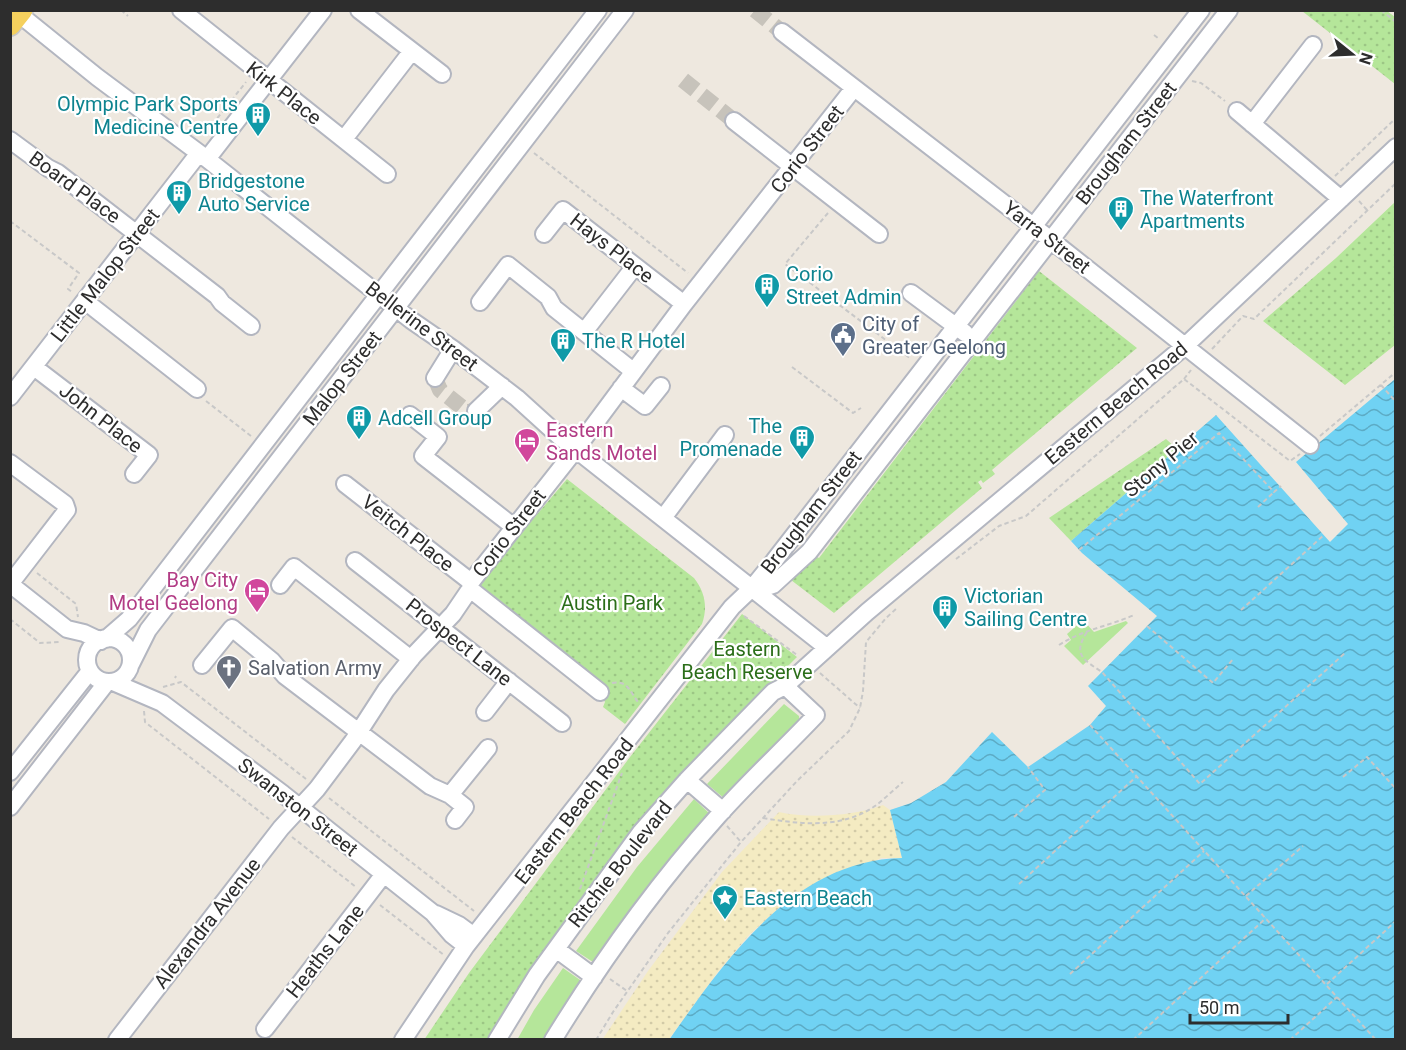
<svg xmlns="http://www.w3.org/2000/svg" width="1406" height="1050" font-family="Roboto,sans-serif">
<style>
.grass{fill:#b5e69a}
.sand{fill:url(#sand-dots)}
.park{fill:url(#park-dots)}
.water{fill:url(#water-waves)}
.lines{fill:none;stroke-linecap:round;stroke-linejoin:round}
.minor-tunnel{stroke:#c7c3bb;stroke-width:16;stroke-dasharray:16 8;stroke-linecap:butt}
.minor-casing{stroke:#b3b6c0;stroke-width:20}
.major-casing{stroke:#c8c8c8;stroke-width:24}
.path{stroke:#c8c8c8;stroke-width:2;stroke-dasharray:4.5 3;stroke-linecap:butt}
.minor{stroke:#fff;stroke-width:16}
.major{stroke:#f5d05d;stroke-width:21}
.labels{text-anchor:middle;stroke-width:4.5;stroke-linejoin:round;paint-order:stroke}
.street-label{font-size:20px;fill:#2d2d2d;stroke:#fff}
.culture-label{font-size:20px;fill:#0d838f;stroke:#fff;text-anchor:start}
.service-label{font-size:20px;fill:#4e5e75;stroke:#fff;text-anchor:start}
.hotel-label{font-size:20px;fill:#b23c85;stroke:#fff;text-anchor:start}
.park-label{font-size:20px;fill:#2b6e19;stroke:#fff}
.worship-label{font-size:20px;fill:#5b616d;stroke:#fff;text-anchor:start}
</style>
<defs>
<pattern id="sand-dots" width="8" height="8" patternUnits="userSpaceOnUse" patternTransform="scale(1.5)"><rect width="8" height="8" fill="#f4ebc2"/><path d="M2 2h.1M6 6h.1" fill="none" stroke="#d2caa7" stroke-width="1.8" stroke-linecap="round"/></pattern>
<pattern id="park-dots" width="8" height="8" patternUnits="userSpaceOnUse" patternTransform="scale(1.5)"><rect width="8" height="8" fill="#b5e69a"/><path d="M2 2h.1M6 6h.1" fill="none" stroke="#9cc685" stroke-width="1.8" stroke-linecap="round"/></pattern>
<pattern id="water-waves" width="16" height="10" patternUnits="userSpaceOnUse" patternTransform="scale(1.5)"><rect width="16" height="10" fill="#70d2f3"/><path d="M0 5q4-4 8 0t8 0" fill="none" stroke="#5cabc5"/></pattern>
</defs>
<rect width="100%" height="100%" fill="#eee8df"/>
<path class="grass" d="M1083,620L1094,632L1126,621L1128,623L1083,665L1064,646L1071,640L1067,634Z
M784,704L799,716V722L725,799L707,784Z
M694,799L711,815L596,964L576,951L637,867Z
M563,968L583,982L545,1039L517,1040L534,1010Z"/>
<path class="sand" d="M883,805L890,810L902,858H881L780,907L749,935L717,973L669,1039L602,1040L648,971L722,872L779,812C809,819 854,816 883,805Z"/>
<path class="park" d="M1302,11H1387L1395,17V84Z
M1395,202V345L1345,385L1263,321L1336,258Z
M1039,271L1137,348L992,470L995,474L983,483L981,480L978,482L982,488L834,613L791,580L811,554L819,558Z
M1166,439L1177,449L1071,541L1049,518Z
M567,479L694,578C705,592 708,607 702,624L625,724L603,707L605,702L602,696L478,584Z
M742,614L797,657C717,737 639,818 573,909C543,951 517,996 490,1039L424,1040L469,973L630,757Z"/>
<path class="water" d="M1395,379V1039L669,1040C725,960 794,860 902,858L890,810L911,803L946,782L992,732L1028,767L1090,725L1106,706L1088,686L1157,616L1082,553L1071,541L1216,415L1330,542L1348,524L1296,462Z"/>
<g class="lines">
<path class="minor-tunnel" d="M755,10L782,32
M683,80L734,121
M435,378L440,390L468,412L476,411"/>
<defs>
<path id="minor" d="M14,10L97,77L207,159L411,320L453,349L517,398L560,437L826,647
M181,10L387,174
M359,10L442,74
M782,32L1051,240L1310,445
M1237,111L1341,199
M734,121L879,234
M1252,124L1313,45
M344,139L412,51
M10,140L48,168L58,173L217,296L222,303L251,326
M207,159L323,10
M544,234L563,210L684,304
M911,293L965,333
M85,301L197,389
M480,302L508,265L548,297L554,308L633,371
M584,332L635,266
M34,367L149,455L134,474
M435,378L453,349
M621,388L645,406L661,386
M10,397L199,153
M476,411L502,386
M410,415L438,437L423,456L514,527
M10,463L65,504L67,510L10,584
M345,484L471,582
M663,518L725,435
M355,561L562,723
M10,584L67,629L84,633L101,641
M280,585L294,567L411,659
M752,588H764L773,585L809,552L1229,10
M470,589L600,692
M87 660a22 22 0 1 1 44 0a22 22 0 1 1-44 0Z
M106,639L129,619L598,10
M131,664L148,630L625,10
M202,665L232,628L272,661L285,676L430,786L450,795L465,807L455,820
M113,682L162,703L283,794L433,913L452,935L466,946
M485,712L509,681
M10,772L90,671
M687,780L723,811
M450,795L488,748
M10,807L107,682
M436,914L459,925L474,936
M556,949L594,977
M265,1029L384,874
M117,1040L281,828L317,789L353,741L386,690L414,655L453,614L470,589L471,582L576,449L684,304L854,88
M403,1040L466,946L732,607L752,588L774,561L1201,10
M497,1040L537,975L641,832L687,780L773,692L785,686L867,612L1185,346L1396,147
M553,1040C601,962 657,884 718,816C749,781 784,749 816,715L785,686"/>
<path id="major" d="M10,25L22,10"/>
</defs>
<use href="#minor" class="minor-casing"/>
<use href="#major" class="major-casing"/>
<path class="path" d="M121,10L128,16
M1381,10L1396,22
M1154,35L1158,38
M1192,81L1201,83L1225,101
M208,130L246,82
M534,153L688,273
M1335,176L1396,118
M1359,201L1367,210
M828,213L785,264L911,359
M10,221L79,273L68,289L72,292
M1212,349L1243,316L1254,319L1396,183
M792,367L853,413L861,408
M1184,379L1191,370
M1381,385L1396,402
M206,401L251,436
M1320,436L1396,372
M1258,507L1274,492
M1079,550L1219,433L1274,492L1281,486
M956,559L999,526L1026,516L1184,379L1290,461L1300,454
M37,573L76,604L78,617
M1241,610L1324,535
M744,616L797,655
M10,619L40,643L60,642
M1147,626L1213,683L1234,658
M1087,632C1072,655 1084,660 1102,672L1200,784L1345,653
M1059,645C1082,630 1109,626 1134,615
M820,673L860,708
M175,678L176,676
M612,683C628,680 630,692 638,702
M163,687L181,682L306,779
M144,711L145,722L269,819
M1090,725L1376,1040
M1343,777L1367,757L1396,789
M329,798L474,911
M1014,817L1045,790L1028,767
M763,818C799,824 839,829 872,808C883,801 893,790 903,782
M727,826L741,842
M292,837L356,887
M1019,884L1137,776
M580,889L622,773
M1246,896L1303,846
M380,905L444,955
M1070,974L1204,851
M610,979L627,991
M1327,984L1396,921
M596,1040L613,1012L668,933L741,842L797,781L849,731L860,708L863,691L866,642L886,618L896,609
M1133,1040L1266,918
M1290,1040L1337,997"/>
<use href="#minor" class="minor"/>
<use href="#major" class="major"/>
</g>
<defs>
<symbol id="building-pin" viewBox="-11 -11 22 30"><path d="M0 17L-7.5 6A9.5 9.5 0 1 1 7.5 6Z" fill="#0f9aa8" stroke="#fff"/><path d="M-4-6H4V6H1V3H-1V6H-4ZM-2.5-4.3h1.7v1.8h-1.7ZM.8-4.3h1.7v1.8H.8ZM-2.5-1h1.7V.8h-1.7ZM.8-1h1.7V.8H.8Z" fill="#fff"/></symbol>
<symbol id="civic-pin" viewBox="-11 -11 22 30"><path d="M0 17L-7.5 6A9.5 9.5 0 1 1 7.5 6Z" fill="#5c6f8a" stroke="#fff"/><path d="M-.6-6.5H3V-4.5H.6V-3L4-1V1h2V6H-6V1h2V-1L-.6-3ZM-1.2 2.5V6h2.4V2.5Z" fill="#fff"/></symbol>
<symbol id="hotel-pin" viewBox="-11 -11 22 30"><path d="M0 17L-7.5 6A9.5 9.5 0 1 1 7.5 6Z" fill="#d1479c" stroke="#fff"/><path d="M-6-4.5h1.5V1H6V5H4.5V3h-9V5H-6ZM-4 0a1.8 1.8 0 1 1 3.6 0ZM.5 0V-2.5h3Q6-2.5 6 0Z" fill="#fff"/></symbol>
<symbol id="church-pin" viewBox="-11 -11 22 30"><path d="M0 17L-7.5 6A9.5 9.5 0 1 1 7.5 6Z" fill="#6b7280" stroke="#fff"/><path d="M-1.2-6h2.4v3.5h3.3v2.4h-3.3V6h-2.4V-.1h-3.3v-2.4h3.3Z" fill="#fff"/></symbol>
<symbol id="sight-pin" viewBox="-11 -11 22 30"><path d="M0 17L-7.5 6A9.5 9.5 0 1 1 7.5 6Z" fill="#0f9aa8" stroke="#fff"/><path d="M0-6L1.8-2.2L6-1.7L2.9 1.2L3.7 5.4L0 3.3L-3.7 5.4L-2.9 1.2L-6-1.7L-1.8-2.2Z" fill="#fff"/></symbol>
</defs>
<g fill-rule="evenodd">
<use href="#building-pin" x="243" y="100" width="30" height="40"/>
<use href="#building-pin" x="164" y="178" width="30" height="40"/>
<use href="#building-pin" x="1106" y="194" width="30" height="40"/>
<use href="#building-pin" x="752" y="271" width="30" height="40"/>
<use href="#civic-pin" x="828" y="320" width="30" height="40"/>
<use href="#building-pin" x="548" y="326" width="30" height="40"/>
<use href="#building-pin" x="344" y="403" width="30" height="40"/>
<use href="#building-pin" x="787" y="423" width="30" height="40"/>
<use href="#hotel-pin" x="512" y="426" width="30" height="40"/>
<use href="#hotel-pin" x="242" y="576" width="30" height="40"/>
<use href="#building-pin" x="930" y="593" width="30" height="40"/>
<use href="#church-pin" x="214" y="653" width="30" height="40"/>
<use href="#sight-pin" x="710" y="883" width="30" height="40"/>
</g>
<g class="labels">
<g class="street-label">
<text transform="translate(284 93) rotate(38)" y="7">Kirk Place</text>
<text transform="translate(1126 143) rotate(-52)" y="7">Brougham Street</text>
<text transform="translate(807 149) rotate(-52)" y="7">Corio Street</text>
<text transform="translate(75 187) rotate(36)" y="7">Board Place</text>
<text transform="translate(1047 237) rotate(38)" y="7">Yarra Street</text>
<text transform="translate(612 248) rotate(38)" y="7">Hays Place</text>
<text transform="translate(105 275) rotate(-52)" y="7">Little Malop Street</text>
<text transform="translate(422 326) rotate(37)" y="7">Bellerine Street</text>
<text transform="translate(342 378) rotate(-52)" y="7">Malop Street</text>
<text transform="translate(1116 403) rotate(-40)" y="7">Eastern Beach Road</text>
<text transform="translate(101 418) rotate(38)" y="7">John Place</text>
<text transform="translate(1161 464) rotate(-40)" y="7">Stony Pier</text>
<text transform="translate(811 512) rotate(-52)" y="7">Brougham Street</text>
<text transform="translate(408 533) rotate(38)" y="7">Veitch Place</text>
<text transform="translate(509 533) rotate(-52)" y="7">Corio Street</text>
<text transform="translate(459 642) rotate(38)" y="7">Prospect Lane</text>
<text transform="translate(298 807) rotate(38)" y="7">Swanston Street</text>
<text transform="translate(574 811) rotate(-52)" y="7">Eastern Beach Road</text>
<text transform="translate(620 864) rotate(-52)" y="7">Ritchie Boulevard</text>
<text transform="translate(207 923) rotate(-52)" y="7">Alexandra Avenue</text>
<text transform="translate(325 951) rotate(-52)" y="7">Heaths Lane</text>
</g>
<g class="culture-label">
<text x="238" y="111" text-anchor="end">Olympic Park Sports<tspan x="238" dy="23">Medicine Centre</tspan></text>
<text x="198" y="188">Bridgestone<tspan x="198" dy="23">Auto Service</tspan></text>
<text x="1140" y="205">The Waterfront<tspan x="1140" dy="23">Apartments</tspan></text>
<text x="786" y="281">Corio<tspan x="786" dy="23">Street Admin</tspan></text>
<text x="582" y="348">The R Hotel</text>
<text x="378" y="425">Adcell Group</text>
<text x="782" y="433" text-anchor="end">The<tspan x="782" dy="23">Promenade</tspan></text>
<text x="964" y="603">Victorian<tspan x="964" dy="23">Sailing Centre</tspan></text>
<text x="744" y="905">Eastern Beach</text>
</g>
<g class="service-label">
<text x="862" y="331">City of<tspan x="862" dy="23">Greater Geelong</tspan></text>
</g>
<g class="hotel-label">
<text x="546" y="437">Eastern<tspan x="546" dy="23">Sands Motel</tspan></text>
<text x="238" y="587" text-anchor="end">Bay City<tspan x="238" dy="23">Motel Geelong</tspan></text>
</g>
<g class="park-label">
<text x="612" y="610">Austin Park</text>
<text x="747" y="656">Eastern<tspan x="747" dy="23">Beach Reserve</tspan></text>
</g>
<g class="worship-label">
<text x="248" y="675">Salvation Army</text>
</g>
</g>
<rect width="1406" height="1050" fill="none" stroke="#2d2d2d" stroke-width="24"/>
<g transform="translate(1352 54) rotate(108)" stroke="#ffffff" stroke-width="4.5" paint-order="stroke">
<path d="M0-4.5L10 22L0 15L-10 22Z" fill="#2d2d2d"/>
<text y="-9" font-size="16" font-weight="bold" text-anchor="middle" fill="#2d2d2d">N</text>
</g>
<path d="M1190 1014v9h98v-9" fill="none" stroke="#2d2d2d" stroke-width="3"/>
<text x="1199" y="1014" font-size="18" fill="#2d2d2d" stroke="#ffffff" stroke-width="4.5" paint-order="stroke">50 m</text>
</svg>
